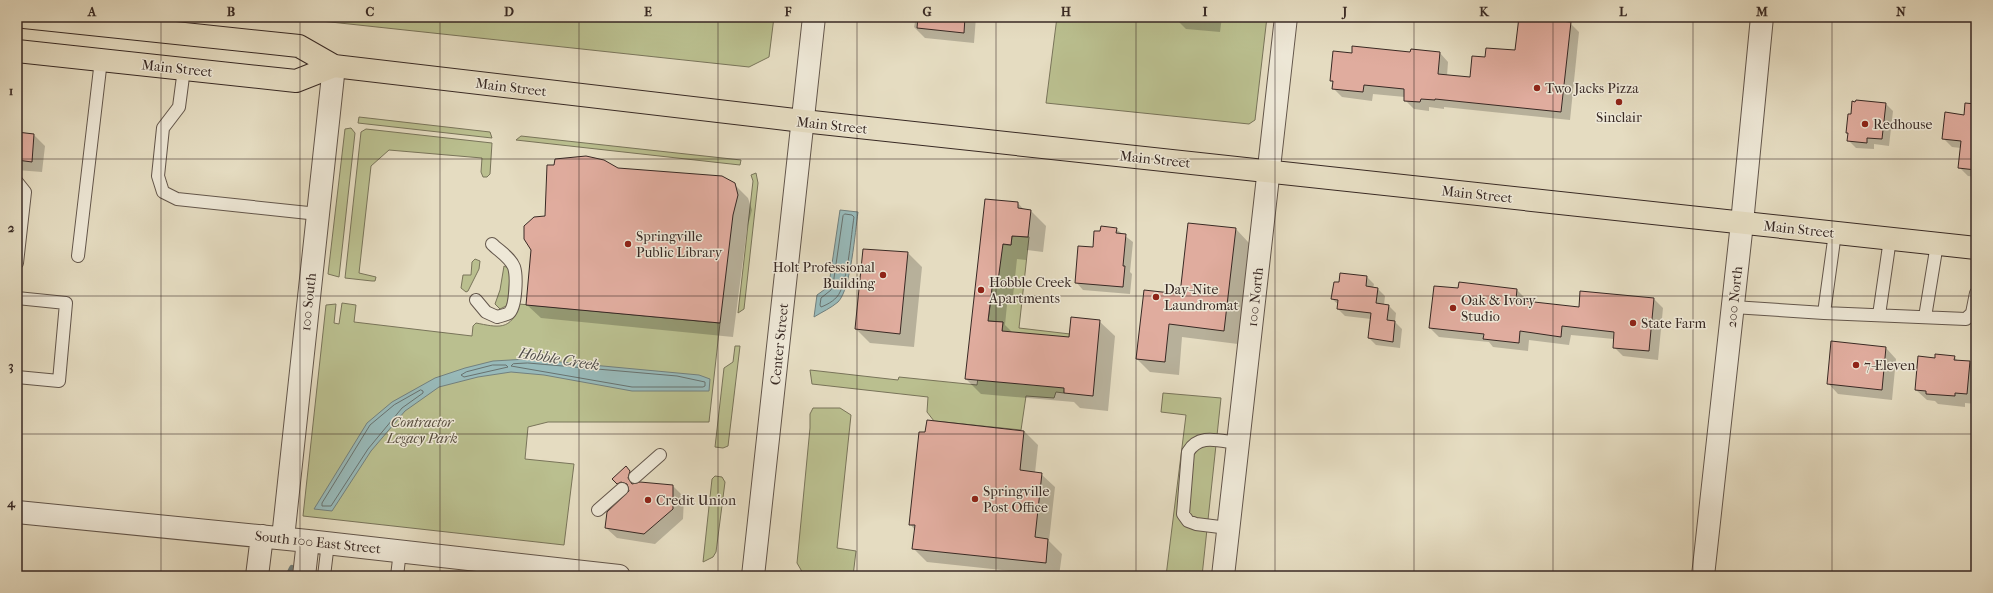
<svg xmlns="http://www.w3.org/2000/svg" width="1993" height="593" font-family="'IM FELL French Canon',serif">
<style>
.green{fill:#babf8f;stroke:#79745a}
.water{fill:#98baba;stroke:#72807e}
.shadow{fill:#0003}
.lines{fill:none;stroke-linecap:round;stroke-linejoin:round}
.shore{stroke:#68726f;stroke-width:1}
.stream{stroke:#72807e;stroke-width:6}
.building{fill:#e0ac9e;stroke:#382924}
.service-casing{stroke:#63564b;stroke-width:14}
.minor-casing{stroke:#63564b;stroke-width:24}
.tertiary-casing{stroke:#63564b;stroke-width:24}
.primary-casing{stroke:#382924;stroke-width:24}
.service{stroke:#eee8d7;stroke-width:12}
.minor{stroke:#eee8d7;stroke-width:22}
.tertiary{stroke:#eee8d7;stroke-width:22}
.primary{stroke:#e5dcc1;stroke-width:22}
.grid{fill:none;stroke:#382924;stroke-width:1;stroke-opacity:0.55}
.poi-dot{fill:#8f2418;stroke:#eee8d7;stroke-width:1.5}
.labels{text-anchor:middle;stroke-width:3;stroke-linejoin:round;paint-order:stroke}
.street-label{font-size:14px;fill:#382924;stroke:#eee8d7}
.poi-label{font-size:14px;fill:#382924;stroke:#eee8d7;text-anchor:start}
.park-label{font-size:14px;font-style:italic;fill:#584e3f;stroke:#eee8d7}
.water-label{font-size:15px;font-style:italic;fill:#504d4a;stroke:#eee8d7}
.neatline{fill:none;stroke:#382924;stroke-width:1.5}
.grid-label{font-size:13px;text-anchor:middle;font-weight:bold;fill:#382924}
</style>
<rect width="100%" height="100%" fill="#e5dcc1"/>
<filter id="stains"><feTurbulence type="fractalNoise" baseFrequency=".005" numOctaves="4"/><feColorMatrix values="0 0 0 0 .2 0 0 0 0 .09 0 0 0 0 .02 0 0 0 .5 -.17"/></filter>
<radialGradient id="worn" r=".72"><stop offset=".6" stop-color="#630" stop-opacity="0"/><stop offset="1" stop-color="#630" stop-opacity=".3"/></radialGradient>
<path class="green" d="M284,17H774L769,57L749,67Z
M1057,17H1187L1207,19V17H1267L1255,120L1249,124L1046,103Z
M359,117L490,132L492,138L358,123Z
M351,128L355,133L339,277L328,274L345,129Z
M366,129L492,143L490,174L487,177H483L481,172L482,158L389,150L371,166L359,273L376,277L375,281H372L345,278L361,132Z
M521,136L741,160L740,165L516,140Z
M756,173L758,183L744,309L738,313L753,181L751,175Z
M1012,236L1029,237L1019,328L1070,334L1064,393L1056,392L1054,398L1026,396L1021,430L934,421L927,412L928,397L812,384L810,370L898,380L899,377L977,385L981,356L1002,334L1003,322L988,321L991,300H987L989,280L998,281L995,244L1011,245Z
M475,259L480,261L479,269L468,291L466,292L461,288L463,275H471L472,262Z
M504,266L508,268L510,274L508,305L500,309L495,304L500,290Z
M342,303L356,305L354,322L472,336L473,326L476,323C497,327 512,332 519,304L720,323L709,422H548L528,427L525,459L574,464L564,545L303,516L326,305L336,304L334,323L339,324Z
M735,346H740L728,446L723,448L715,447L724,368L733,362Z
M1163,393L1221,398L1202,576H1166L1186,415L1161,412Z
M813,408H840L851,415L837,548L856,551L853,576H807L804,575L797,563L810,428V414Z
M715,476L722,477L725,482L716,552L713,557L703,562L712,479Z"/>
<path class="water" d="M840,210L858,212C855,232 851,289 838,302C831,308 822,312 814,317L817,295L828,287L829,284Z
M528,359L699,375L710,379L709,391H632L544,375L511,372L478,377L439,387L405,411L371,451L332,511L314,509L367,423L392,402L435,378L465,368L493,361Z"/>
<path class="shadow" d="M916,17H976L974,43L925,38L914,27Z
M1174,17H1222L1220,32L1186,29Z
M1570,23L1579,32L1570,120L1444,107V109L1429,107V111L1414,109L1405,100V97L1373,94L1372,101L1342,97L1333,88L1334,83L1331,81L1352,54L1411,53H1440L1448,62L1447,76L1471,78L1486,58L1516,52Z
M1853,102L1886,104L1893,111L1889,146L1874,144V149L1856,148L1848,140L1849,135L1847,133Z
M1976,117V177L1968,176L1959,167L1961,148L1952,147L1943,138Z
M17,134L34,135L45,146L42,172L17,170Z
M618,169L734,184L748,198L752,210L747,229L733,337L541,318L527,305L546,216Z
M986,200L1018,203L1024,210H1030L1046,226L1043,252L1027,250L1026,260L1017,259L1013,296L1008,295L1005,325L1013,333L1070,338L1099,321L1115,336L1108,411L1080,408L1074,402L981,394L966,379Z
M1116,229L1133,242L1130,272L1132,274L1130,294L1083,290L1076,282L1101,232Z
M1236,229L1249,243L1238,344L1182,337L1179,375L1150,372L1137,359Z
M864,250L908,253L922,267L914,347L870,343L856,329Z
M1367,277L1374,284L1373,288L1378,289L1385,296L1384,305L1389,306L1396,313L1395,322L1402,329L1400,348L1376,345L1369,338L1371,319L1345,316L1338,309L1339,305L1332,299L1340,283Z
M1459,289L1517,290L1526,299V302L1580,308L1581,292L1654,299L1663,308L1658,360L1623,356L1614,347V339L1571,335L1569,345L1529,340L1528,351L1493,347L1489,342L1439,337L1430,328Z
M1886,348L1896,359L1892,400L1838,394L1828,383Z
M1954,357L1958,361L1970,362L1976,368V404L1965,403V407L1938,404L1935,401L1927,400L1916,390L1936,359Z
M1024,431L1038,445L1035,473L1041,474L1055,487L1049,541L1062,554L1059,576L927,562L913,548L915,530L910,524Z
M626,468L641,483L673,486L684,497L683,519L655,544L617,538L606,528L628,494L613,479Z"/>
<g class="lines">
<path class="shore" d="M845,214L852,215L854,217C851,236 848,277 840,292C837,299 829,304 821,307L820,305L821,298L831,290L833,285L843,216Z
M528,363L677,376L705,382V386L703,387H632L511,366L513,364Z
M493,365H506L508,367L464,377L461,375L466,372Z
M421,390L423,391V393L402,408L368,449L331,506H322V503L370,425L394,405Z"/>
<path class="stream" d="M288,576L292,568"/>
</g>
<path class="building" d="M918,17H965L964,33L917,28Z
M1519,17L1571,22L1561,112L1435,99V100L1421,99L1420,102L1404,101V89L1364,85L1363,92L1332,89L1333,81H1330L1333,51L1352,53V46L1410,52L1411,49L1440,52L1438,74L1470,77L1472,56L1485,57L1486,48L1515,50Z
M1856,100L1886,103L1882,139L1867,138V143L1847,141L1848,133H1846L1848,114H1851L1852,101L1855,102Z
M1965,103L1976,104V170L1958,168L1961,141L1942,139L1945,112L1964,115Z
M17,132L34,134L32,162L17,160Z
M586,156L604,160L618,168L722,176L735,183L738,195L733,215L720,323L526,305L531,250L524,239V226L534,217L545,216L547,165H554L555,159Z
M985,199L1018,202V208L1031,210L1028,237L1012,236L1011,245L1003,244L998,281L993,280L988,321L1003,322L1002,331L1069,337L1071,317L1100,320L1093,396L1064,393V388L965,379Z
M1188,223L1236,228L1224,331L1169,324L1165,362L1136,359L1144,290L1180,294Z
M1101,226L1117,228L1116,233L1126,234L1123,266H1125L1123,287L1075,283L1078,246L1093,247L1094,231H1100Z
M863,249L908,252L900,334L855,329Z
M1340,273L1367,276L1366,286L1378,288L1376,303L1389,305L1387,320L1395,321L1393,342L1368,338L1371,313L1337,309L1338,300L1331,299L1334,282H1339Z
M1459,282L1517,289L1516,300L1579,307L1580,291L1654,298L1649,351L1613,348L1614,332L1562,326L1561,337L1520,331L1519,343L1483,339L1484,334L1429,328L1434,286L1458,288Z
M1831,341L1886,347L1882,390L1827,384Z
M1935,354L1955,356L1954,360L1970,361L1967,394L1955,393V396L1926,394V391L1915,390L1918,356L1935,358Z
M927,420L1024,431L1020,470L1042,473L1035,537L1048,539L1046,563L912,549L915,525H909L919,432H925Z
M626,466L630,471L628,478L632,484L640,482L673,485V509L644,534L605,528L607,512L629,491L627,484L621,482L617,484L612,479Z"/>
<g class="lines">
<defs>
<path id="service" d="M168,32L169,17
M184,69L179,107L163,128L158,176L163,192L177,199L318,214
M17,182L25,192L17,263
M78,256L101,60
M17,298L66,303L59,381L17,377
M476,300L486,312L497,317C500,316 506,315 509,313C516,307 517,276 514,267C510,257 499,251 492,244
M1733,307L1824,313L1966,319L1972,313L1976,293
M1824,313L1835,233
M1879,315L1890,239
M1925,317L1937,244
M635,477L660,455
M598,510L622,489
M1228,528L1196,524L1188,521L1183,514L1188,452C1199,433 1219,441 1238,443
M324,576L328,543
M397,576L400,551"/>
<path id="minor" d="M1742,223L1762,17
M17,512L308,541L619,576
M283,538L334,66
M257,576L262,536
M304,576L308,541
M1223,576L1286,17"/>
<path id="tertiary" d="M753,576L814,17
M1703,576L1742,223"/>
<path id="primary" d="M24,17L299,46L334,66L803,121L1976,248
M17,51L296,81L334,66"/>
</defs>
<use href="#service" class="service-casing"/>
<use href="#minor" class="minor-casing"/>
<use href="#tertiary" class="tertiary-casing"/>
<use href="#primary" class="primary-casing"/>
<use href="#service" class="service"/>
<use href="#minor" class="minor"/>
<use href="#tertiary" class="tertiary"/>
<use href="#primary" class="primary"/>
</g>
<path class="grid" d="M161,17V576M300,17V576M440,17V576M579,17V576M718,17V576M857,17V576M996,17V576M1136,17V576M1275,17V576M1414,17V576M1553,17V576M1693,17V576M1832,17V576M17,159H1976M17,296H1976M17,434H1976"/>
<g class="poi-dot">
<circle cx="1537" cy="88" r="4"/>
<circle cx="1619" cy="102" r="4"/>
<circle cx="1865" cy="124" r="4"/>
<circle cx="628" cy="244" r="4"/>
<circle cx="883" cy="275" r="4"/>
<circle cx="981" cy="290" r="4"/>
<circle cx="1156" cy="297" r="4"/>
<circle cx="1453" cy="308" r="4"/>
<circle cx="1633" cy="323" r="4"/>
<circle cx="1856" cy="365" r="4"/>
<circle cx="975" cy="499" r="4"/>
<circle cx="648" cy="500" r="4"/>
</g>
<g class="labels">
<g class="street-label">
<text transform="translate(177 68) rotate(6)" y="5">Main Street</text>
<text transform="translate(511 87) rotate(7)" y="5">Main Street</text>
<text transform="translate(832 125) rotate(6)" y="5">Main Street</text>
<text transform="translate(1155 159) rotate(6)" y="5">Main Street</text>
<text transform="translate(1477 194) rotate(6)" y="5">Main Street</text>
<text transform="translate(1799 229) rotate(6)" y="5">Main Street</text>
<text transform="translate(1255 297) rotate(-84)" y="5">100 North</text>
<text transform="translate(1734 297) rotate(-84)" y="5">200 North</text>
<text transform="translate(308 302) rotate(-84)" y="5">100 South</text>
<text transform="translate(779 344) rotate(-84)" y="5">Center Street</text>
<text transform="translate(318 542) rotate(6)" y="5">South 100 East Street</text>
</g>
<g class="poi-label">
<text x="1545" y="93">Two Jacks Pizza</text>
<text x="1619" y="122" text-anchor="middle">Sinclair</text>
<text x="1873" y="129">Redhouse</text>
<text x="636" y="241">Springville<tspan x="636" dy="16">Public Library</tspan></text>
<text x="875" y="272" text-anchor="end">Holt Professional<tspan x="875" dy="16">Building</tspan></text>
<text x="989" y="287">Hobble Creek<tspan x="989" dy="16">Apartments</tspan></text>
<text x="1164" y="294">Day-Nite<tspan x="1164" dy="16">Laundromat</tspan></text>
<text x="1461" y="305">Oak &amp; Ivory<tspan x="1461" dy="16">Studio</tspan></text>
<text x="1641" y="328">State Farm</text>
<text x="1864" y="370">7-Eleven</text>
<text x="983" y="496">Springville<tspan x="983" dy="16">Post Office</tspan></text>
<text x="656" y="505">Credit Union</text>
</g>
<g class="park-label">
<text x="422" y="427">Contractor<tspan x="422" dy="16">Legacy Park</tspan></text>
</g>
<g class="water-label">
<text transform="translate(559 359) rotate(9)" y="5">Hobble Creek</text>
</g>
</g>
<rect width="1993" height="593" fill="none" stroke="#e5dcc1" stroke-width="44"/>
<rect x="22" y="22" width="1949" height="549" class="neatline"/>
<g class="grid-label">
<text x="92" y="16">A</text>
<text x="231" y="16">B</text>
<text x="370" y="16">C</text>
<text x="509" y="16">D</text>
<text x="648" y="16">E</text>
<text x="788" y="16">F</text>
<text x="927" y="16">G</text>
<text x="1066" y="16">H</text>
<text x="1205" y="16">I</text>
<text x="1345" y="16">J</text>
<text x="1484" y="16">K</text>
<text x="1623" y="16">L</text>
<text x="1762" y="16">M</text>
<text x="1901" y="16">N</text>
<text x="11" y="95">1</text>
<text x="11" y="232">2</text>
<text x="11" y="370">3</text>
<text x="11" y="507">4</text>
</g>
<rect width="100%" height="100%" filter="url(#stains)"/>
<rect width="100%" height="100%" fill="url(#worn)"/>
</svg>
